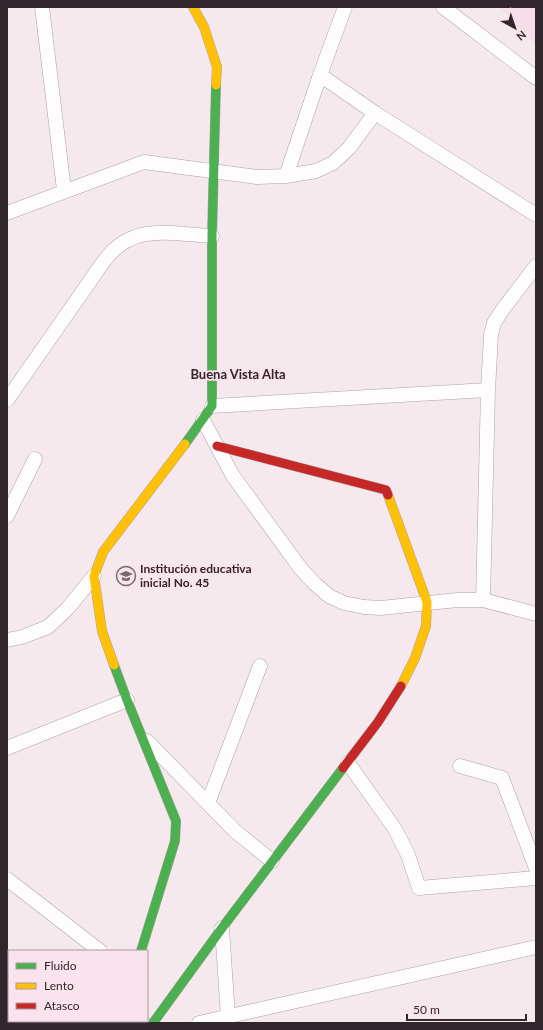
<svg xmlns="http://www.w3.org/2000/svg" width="543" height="1030" font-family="Lato,sans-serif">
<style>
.built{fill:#f7dde7}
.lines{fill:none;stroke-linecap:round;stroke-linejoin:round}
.street-casing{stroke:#aca2a6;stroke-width:15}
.fast-casing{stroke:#aca2a6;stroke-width:10}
.slow-casing{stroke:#aca2a6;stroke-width:10}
.jam-casing{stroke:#aca2a6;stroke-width:10}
.street{stroke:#fefcfc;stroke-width:14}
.fast{stroke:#4caf50;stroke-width:9}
.slow{stroke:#ffc107;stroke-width:9}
.jam{stroke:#c62828;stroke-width:9}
.labels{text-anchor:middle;stroke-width:3.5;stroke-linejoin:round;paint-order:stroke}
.poi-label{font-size:12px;font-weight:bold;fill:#31262b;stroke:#fbe3ed;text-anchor:start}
.neighbourhood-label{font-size:13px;font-weight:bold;fill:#31262b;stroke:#fbe3ed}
</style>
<rect width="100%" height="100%" fill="#f5e9ee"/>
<path class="built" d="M500,7H536V46Z"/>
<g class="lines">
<defs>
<path id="street" d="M42,7L64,190
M443,7L536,78
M320,75L375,113L536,215
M286,176L320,75L345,7
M7,213L144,162L257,177L286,176L316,171L333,163L349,148L375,113
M7,400L104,261C133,222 170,234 212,236
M212,406L488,390
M203,420L233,476L301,569L315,584L329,596L344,603L364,607L381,608L457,600H483L536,614
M7,516L35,459
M483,600L488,390L491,335L494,323L503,309L536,266
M7,640L22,637L48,627L68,608L94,576
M147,741L235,831L272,861
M7,748L127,700
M348,763L395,829L408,855L419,888L536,878
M460,766L502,778L536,868
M208,803L260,666
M7,879L100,951
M222,928L228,1017
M142,1021V1023
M199,1023L536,947"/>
<path id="fast" d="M185,444L212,406V236L216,85
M114,665L127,700L176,821L175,841L141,951
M153,1023L222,928L343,768"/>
<path id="slow" d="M193,7L204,27L217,67L216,85
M388,495L427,602L426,626L415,658L401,686
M114,665L102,631L94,576L103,552L185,444"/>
<path id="jam" d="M217,446L386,490L388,495
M343,768L378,722L401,686"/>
</defs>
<use href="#street" class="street-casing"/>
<use href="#fast" class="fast-casing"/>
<use href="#slow" class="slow-casing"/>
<use href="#jam" class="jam-casing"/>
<use href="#street" class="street"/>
<use href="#fast" class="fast"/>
<use href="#slow" class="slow"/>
<use href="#jam" class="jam"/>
</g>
<defs>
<symbol id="school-ring" viewBox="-11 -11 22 22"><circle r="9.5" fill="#fbe3ed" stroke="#766a6f" stroke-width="1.5"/><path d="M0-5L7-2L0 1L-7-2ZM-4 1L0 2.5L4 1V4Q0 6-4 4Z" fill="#766a6f"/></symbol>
</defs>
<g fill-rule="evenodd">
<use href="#school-ring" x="115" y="565" width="22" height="22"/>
</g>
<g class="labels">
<g class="poi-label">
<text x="140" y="573">Institución educativa<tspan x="140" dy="14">inicial No. 45</tspan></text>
</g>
<g class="neighbourhood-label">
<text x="238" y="379">Buena Vista Alta</text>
</g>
</g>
<rect width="543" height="1030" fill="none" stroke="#31262b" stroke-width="16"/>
<rect x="8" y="950" width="140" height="72" fill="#fbe3ed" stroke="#aa979f"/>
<rect x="16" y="963" width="20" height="6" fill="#4caf50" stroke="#aa979f"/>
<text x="44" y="970" font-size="12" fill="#31262b">Fluido</text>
<rect x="16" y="983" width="20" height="6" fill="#ffc107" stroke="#aa979f"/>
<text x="44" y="990" font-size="12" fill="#31262b">Lento</text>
<rect x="16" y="1003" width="20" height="6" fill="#c62828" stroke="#aa979f"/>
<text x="44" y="1010" font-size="12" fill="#31262b">Atasco</text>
<g transform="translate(515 28) rotate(140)" stroke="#fbe3ed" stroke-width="3" paint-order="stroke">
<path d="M0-3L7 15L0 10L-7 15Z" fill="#31262b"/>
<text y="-6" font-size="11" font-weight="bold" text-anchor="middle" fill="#31262b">N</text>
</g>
<path d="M407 1014v6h119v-6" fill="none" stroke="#31262b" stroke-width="2"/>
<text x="413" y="1014" font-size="12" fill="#31262b" stroke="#fbe3ed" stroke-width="3" paint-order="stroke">50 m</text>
</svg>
